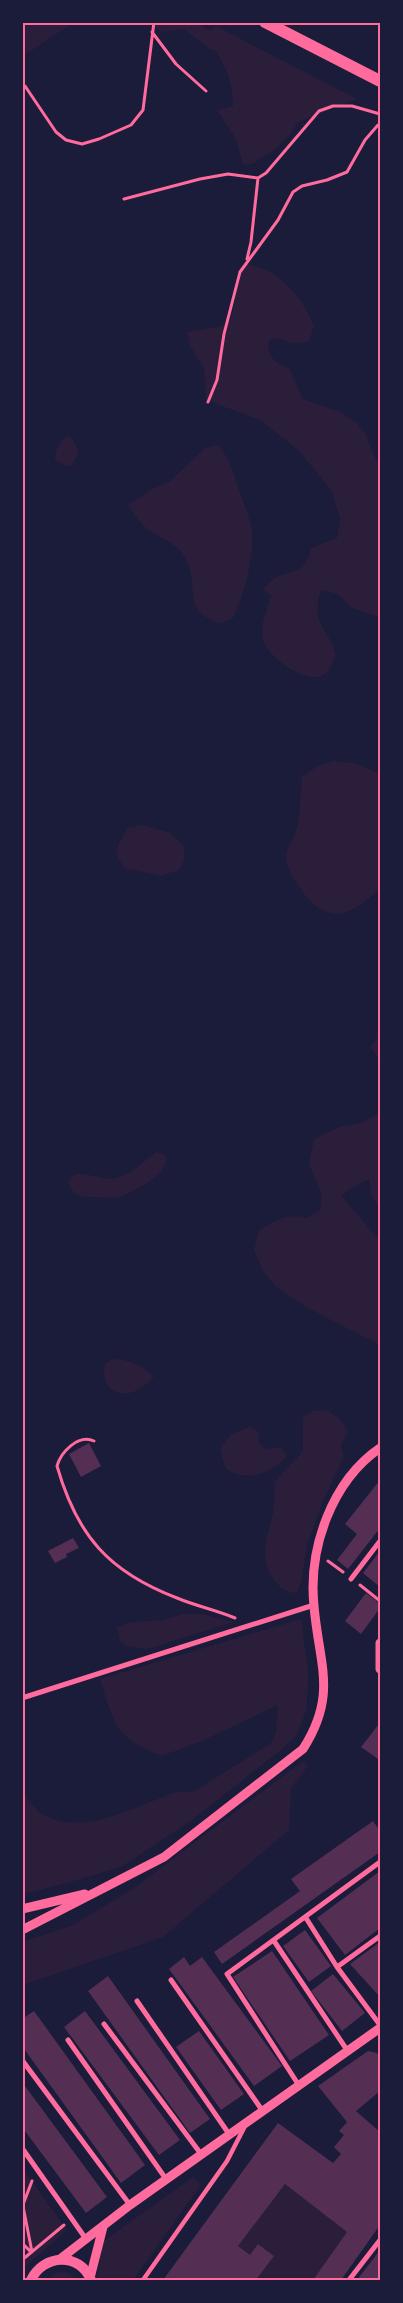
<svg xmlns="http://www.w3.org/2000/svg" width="403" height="2303" font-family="'Archivo Narrow',sans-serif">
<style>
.green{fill:#2a1e3b}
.building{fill:#542f53}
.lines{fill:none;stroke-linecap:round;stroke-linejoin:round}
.path{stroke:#ff6b9d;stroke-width:3}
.pedestrian{stroke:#ff6b9d;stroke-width:4.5}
.minor{stroke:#ff6b9d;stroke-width:5}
.tertiary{stroke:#ff6b9d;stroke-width:9}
.secondary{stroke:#ff6b9d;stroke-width:10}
.primary{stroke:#ff6b9d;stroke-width:12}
.neatline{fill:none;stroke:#ff6b9d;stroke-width:2}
</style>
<rect width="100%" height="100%" fill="#1b1b3a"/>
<path class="green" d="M23,22H73V23L23,56Z
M157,23H199L210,31L216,26L357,99L298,122L290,135L275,149L252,164L243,165L236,139L217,110L233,106C233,84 227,69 216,51L208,48L184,29L162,32L155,27Z
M246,264C279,269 302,296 314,326L309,341L294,343L273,338L268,343C269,358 276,364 290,369L303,399L340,412L357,423L365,433L380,469V617L352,608L338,594L321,590C310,627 329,626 336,656C333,661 330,669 326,673C310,689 269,657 263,641C258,627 268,609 271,595L263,590C283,562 303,585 311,548L337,538L340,518L331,490L298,450L260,420L222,406L206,398L204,368L190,346L187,332L221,326L231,319L240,277Z
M68,436L73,439L79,453L71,466H64L55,459C55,450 60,439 68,436Z
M218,445C229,457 233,472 238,487C243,501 250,517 252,531C255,555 244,596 233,618L220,623C180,610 200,590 187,561C178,542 159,539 145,527C138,521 133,512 128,505L152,489L169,482L205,448Z
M334,761L357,764L380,774V888C351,917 326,927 300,888C294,879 286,868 286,856C286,848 294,839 296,831C301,815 300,794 302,777L316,767Z
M143,825L170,833L183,845L185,859L179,870L161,876L124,868L116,854L119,843L128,828Z
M380,1035V1060L370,1047Z
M380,1112V1207L371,1196L369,1179L350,1189L342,1196L380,1241V1345L306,1307L275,1286L263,1271L254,1250L259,1231C274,1220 289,1213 307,1218L320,1210L322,1196L309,1164L314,1139L340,1127L361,1123Z
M156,1152L166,1155C172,1173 131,1194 116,1198C111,1199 106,1197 101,1197C85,1197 76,1200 68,1183C75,1165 94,1179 109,1179C128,1178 142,1163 156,1152Z
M113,1359C126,1358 145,1367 154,1376C151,1382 147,1384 142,1387C122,1402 99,1390 105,1364Z
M327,1410L339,1418L348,1431L341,1446L344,1456L323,1501L307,1545L302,1579L297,1593C278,1594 264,1569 265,1551C266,1538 270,1525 273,1513C275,1503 274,1492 275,1481L303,1451V1418L313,1411Z
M250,1427C258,1430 259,1434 259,1442L265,1449L281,1447L287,1456C283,1462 277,1465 271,1469C254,1478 241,1478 225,1468L220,1448L231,1434Z
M183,1614H202L234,1622L147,1649L127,1646L120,1641L117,1627L130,1622L162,1620Z
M301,1619L308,1670L307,1708L297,1735L281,1750L192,1820L121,1867L67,1883L23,1894V1795C29,1801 35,1809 42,1814C77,1834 120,1814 153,1801C169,1795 176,1790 193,1792L271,1743L276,1732L278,1705L204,1740L162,1756C115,1738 114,1724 100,1679Z
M303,1761L308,1766L291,1788L289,1830L163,1937L23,1985V1942L71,1926L131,1890Z
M22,2167L67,2230L24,2268H22Z
M193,2177L201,2185L133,2280H97L102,2242Z
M285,2184L347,2232L313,2280H256L274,2256L259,2244L250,2255L238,2246Z
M57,2272L69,2273L78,2280H46Z"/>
<path class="building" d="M89,1443L101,1466L81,1477L69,1454Z
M380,1480V1528L348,1569L337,1560L357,1534L345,1524Z
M73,1538L79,1548L66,1554L67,1557L55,1563L48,1551Z
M380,1551V1587L363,1573Z
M366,1593L380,1604V1608L361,1634L345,1621Z
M379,1724L380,1726V1755L378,1759L361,1747Z
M373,1821L380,1831V1852L222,1964L214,1952L300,1891L291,1879Z
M380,1871V1928L345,1955L317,1918Z
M305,1930L331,1966L309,1982L283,1946Z
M380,1942V1997L350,1964Z
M272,1951L329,2035L290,2061L233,1977Z
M184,1957L190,1966L202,1957L282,2066L254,2086L169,1969Z
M333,1974L365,2013L342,2031L311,1991Z
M108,1976L210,2119L190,2133L88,1991Z
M34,2011L145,2165L121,2183L22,2046V2019Z
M85,2011L180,2140L159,2155L64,2027Z
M199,2031L244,2094L221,2110L176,2047Z
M368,2051L377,2053L380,2058V2091L356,2111L380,2132V2225L341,2280H313L347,2232L285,2184L238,2246L250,2255L258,2244L274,2256L256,2280H163L278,2123L333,2163L341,2154L334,2147L344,2135L339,2131L347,2122L318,2086Z
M22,2082L107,2197L86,2213L22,2127Z
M380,2250V2280H357Z"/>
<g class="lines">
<path class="path" d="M152,32L176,64L206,91
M25,86L56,132L66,140L82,144L99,139L131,125L143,110L154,22
M124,199L200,179L228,174L258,178L266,173L319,111L333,106H352L380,114
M247,259L251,242L258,178
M208,402L217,380L224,334L240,272L278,220L293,192L302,186L327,180L347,172L365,140L378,125H380
M94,1441C78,1434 61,1452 57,1466C77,1536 109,1572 177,1598C196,1606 216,1610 235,1618
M328,1561L343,1572
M360,1585L380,1601
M22,2201L32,2252
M24,2202L32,2181
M22,2243L31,2252
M22,2260L64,2225"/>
<path class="pedestrian" d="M143,2280L227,2161L245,2126"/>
<path class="minor" d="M351,1579L380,1541
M22,1698L314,1605
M306,1918L337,1967L380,2025
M274,1941L347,2050
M337,1967L380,1936
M171,1980L262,2110
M137,2001L229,2134
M104,2024L201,2154
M68,2040L166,2179
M22,2060L130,2205
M298,2084L227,1974L380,1862
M22,2148L86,2239
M349,2280L380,2240"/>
<path class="tertiary" d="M380,1643V1669
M22,1909L85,1894
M22,1930L164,1857L303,1749C338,1694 319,1665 314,1606C308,1548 332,1481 380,1448
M60,2259L130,2205L380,2028
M90,2278L103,2227"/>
<path class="secondary" d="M31,2280C43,2254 80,2252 91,2280"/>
<path class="primary" d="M265,22L380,81"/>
</g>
<rect width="403" height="2303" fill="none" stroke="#1b1b3a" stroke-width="48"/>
<rect x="24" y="24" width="355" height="2255" class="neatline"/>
</svg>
